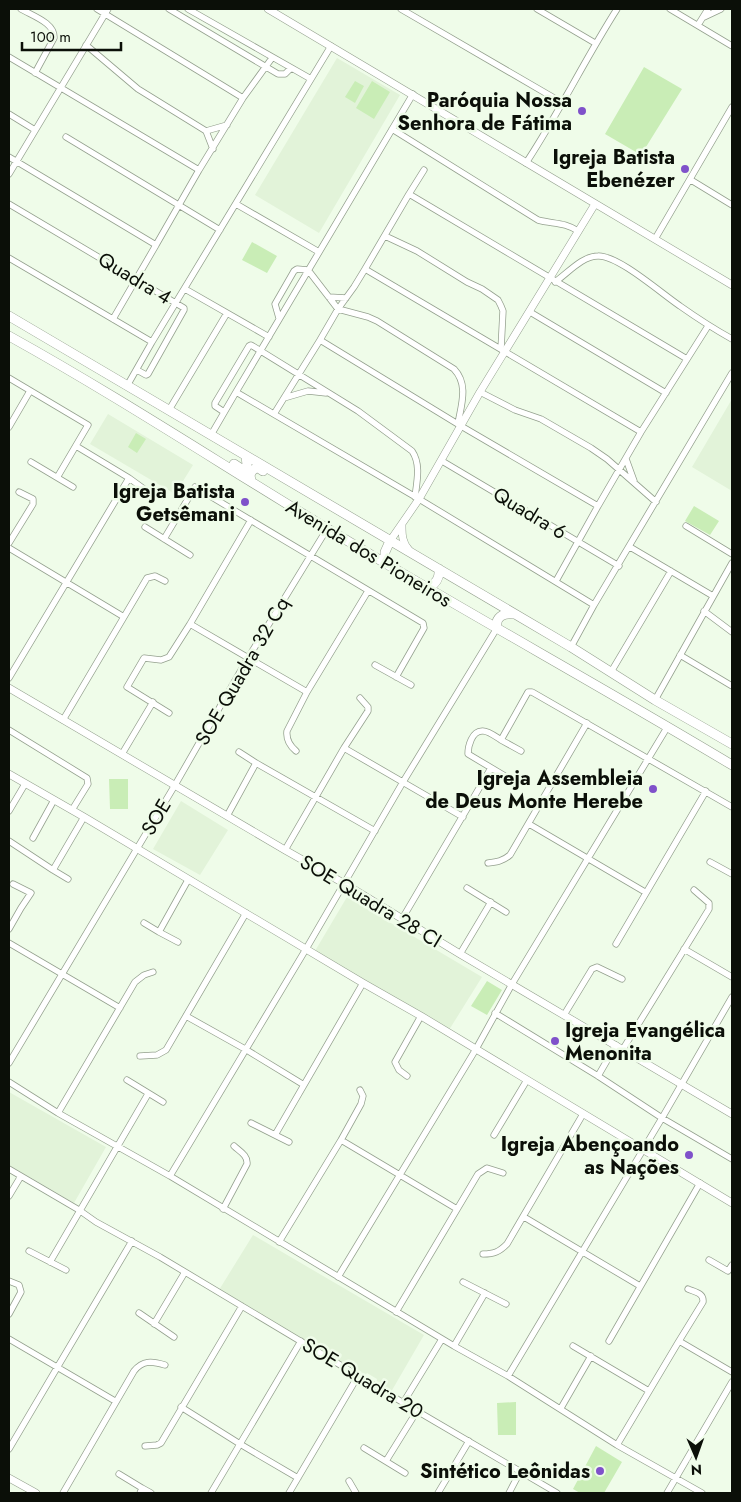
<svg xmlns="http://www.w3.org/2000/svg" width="741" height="1502" font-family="Jost,sans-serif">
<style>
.built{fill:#e2f3d9}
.green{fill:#c9edb6}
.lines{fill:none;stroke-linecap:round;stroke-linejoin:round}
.minor-casing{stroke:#94a08e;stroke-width:7}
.tertiary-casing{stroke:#94a08e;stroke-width:8}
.primary-casing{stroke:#94a08e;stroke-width:10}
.minor{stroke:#fff;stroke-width:5.5}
.tertiary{stroke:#fff;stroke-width:7}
.primary{stroke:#fff;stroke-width:9}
.poi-dot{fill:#7f51ca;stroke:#effce9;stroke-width:2}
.labels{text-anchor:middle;stroke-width:5;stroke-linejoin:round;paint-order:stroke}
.poi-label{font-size:20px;font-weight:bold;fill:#0b0f08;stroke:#effce9;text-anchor:end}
.street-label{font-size:20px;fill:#0b0f08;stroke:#effce9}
</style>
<rect width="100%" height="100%" fill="#effce9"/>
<path class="built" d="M337,58L400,95L319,233L255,195Z
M732,399V491L692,467Z
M108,414L193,465L175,494L90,444Z
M181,801L228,830L200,875L153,849Z
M347,897L482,977L449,1030L315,951Z
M9,1092L106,1147L74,1203L9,1165Z
M253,1235L424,1335L391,1392L376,1384L377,1379L367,1373L364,1377L219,1290Z"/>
<path class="green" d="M644,67L682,89L641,155L605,134Z
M355,81L364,86L355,103L345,97Z
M372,81L390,92L374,119L356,108Z
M252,242L277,256L267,273L242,260Z
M136,433L146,439L137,453L128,447Z
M694,506L719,521L710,535L685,521Z
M109,779H128V809H110Z
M487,981L502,990L487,1015L471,1006Z
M516,1402V1435H498L497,1403Z
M596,1446L622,1462L604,1493H580L573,1489Z"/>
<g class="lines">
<defs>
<path id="minor" d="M21,9C33,16 55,23 54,38L35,73
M97,9L243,98L272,58
M169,9L278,74H285L291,68
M188,9L311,79
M401,9L561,102
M537,9L595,43
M670,9L732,46
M704,17L721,9
M698,25L708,9
M86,45L138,89L206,131L213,149
M9,57L199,170L243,98
M9,114L35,130
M392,129L538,220C553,224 565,222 578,231
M206,131L227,125
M66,137L220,230
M9,157L156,245L113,319
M526,163C559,113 585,59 617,9
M9,174L108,9
M691,180L732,205
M409,194L687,359
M9,204L184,308V310L148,374L146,375L137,370
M236,204L319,252
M385,236L417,251L467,282L482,289L498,300L501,306L503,311L501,349
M655,239L732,107
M156,245L199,170
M9,258L152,342
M365,269L409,194L424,170
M555,282C568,273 582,256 598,256C618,255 662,294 680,306C697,318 714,329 732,339
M185,289L269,337
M329,297L346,298
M530,312L666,393
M279,318L275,304L294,271L297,269L308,270L338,309L368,317L377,321L454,369C469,385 461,405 458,424
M320,340L338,309L354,287L365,269L641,432L598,506
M9,378L88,425L58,476
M127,386L152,342L331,46
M236,392L413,94
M480,392L515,410L541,419L591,448L607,459L656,502
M284,398L308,391L326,393
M169,410L227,313
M224,412L215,406V403L249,346L251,345L358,411L412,451C421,464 417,481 415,497
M274,414L320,340L461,426L598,506L556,581
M9,427L30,391
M641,432L708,326
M211,435L236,392L419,499L594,605
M76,446L129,478L151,494
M626,459L634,481
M442,461L619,566
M31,462L73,487
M686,526L732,554
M145,527L190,555
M164,539L195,487L423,623L424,628L396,677
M9,543L33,504V499L19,492
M630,547L713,596
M9,548L124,617
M704,611L732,632
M190,624L307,692
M571,647L594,605L732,373
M680,655L732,686
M375,665L411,685
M611,672L671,571
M9,678L129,478
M655,700L732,563
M169,713L127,687L144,658L161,660L169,657L190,624L251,520
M63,720L147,578L155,576L165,581
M9,730L87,778L88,784L72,810
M501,740L521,751
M344,748L463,817
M296,751C289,745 286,739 287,731L307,692L368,591
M239,752L256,763
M122,754L153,702
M510,779L468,754C468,746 472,731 482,731C488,730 496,737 501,740L528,692H532L732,807
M9,811L25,784
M227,816L256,763L375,831
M529,824L645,892
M33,838L54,800
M9,841L53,870
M285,850L344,748L368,711V707L360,698
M710,862L732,874
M488,863C497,862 503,861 510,855L587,723
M68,879L53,870L84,817
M467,888L506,912
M402,919L491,768
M144,923L159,932
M9,929L21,908L31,893L13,884
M178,942L159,932L188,880
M9,943L120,1008
M616,944L706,791
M684,949L732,977
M460,954L491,902
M495,1013L598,1076L662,1118L732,1159
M564,1015L592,969L597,967L622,979
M186,1016L245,1049L304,1085
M623,1049L709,909V903L694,890
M140,1056L157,1055L166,1050L246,913
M9,1063L175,785L248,658L327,529
M407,1076L399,1070L395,1062L421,1016
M598,1076L616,1045
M127,1080L163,1102
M9,1082L58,1113L170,1176L454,1346L508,1376L617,1445L702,1493
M58,1113L135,982L144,975L153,972
M251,1123L275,1135
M494,1135L527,1080
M341,1140L361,1104L363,1096L360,1090
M289,1142L275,1135L363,983
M9,1169L79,1210L96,1222L160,1257L417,1411L557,1493
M170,1176L306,949L403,782L497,628
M9,1196L21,1176
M223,1209L247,1164C248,1155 239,1151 234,1146
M524,1217L640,1286
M279,1242L341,1140L457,1209
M29,1251L66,1270
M483,1254C494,1254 499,1252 507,1244L583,1114
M709,1260L728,1271L732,1265
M50,1262L148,1094
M338,1277L476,1049L512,984L668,726
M463,1282L506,1304
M396,1312L478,1174L487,1168L503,1173
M139,1313L174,1337
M9,1314L21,1292L19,1285L9,1281
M154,1324L185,1272
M9,1339L115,1401
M609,1341L700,1183
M679,1341L703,1302C704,1293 695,1292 688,1289
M454,1346L485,1293
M573,1346L649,1391
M508,1376L662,1118L732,997
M403,1403L442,1339
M181,1407L240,1444L298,1478
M561,1408L591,1356
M617,1445L679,1341L732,1372
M145,1446L157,1445L161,1443L242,1306
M364,1448L405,1473
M9,1449L132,1241
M386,1461L417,1411
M119,1474L142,1488
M349,1481L356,1493
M63,1493L134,1371C143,1360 152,1361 165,1365
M140,1493L142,1488L151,1493
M211,1493L301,1341
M289,1493L358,1376
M438,1493L469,1441
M509,1493L520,1472
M667,1493L732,1382"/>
<path id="tertiary" d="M268,9L732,285
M402,525C402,535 402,542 409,550
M390,541L419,499L480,392L595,204
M9,688L285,850L345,884L460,954L732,1114
M9,774L84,817L363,983L421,1016L732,1203
M9,1478L36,1493"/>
<path id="primary" d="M9,316L571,647L655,700L732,744
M9,336C137,407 258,489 385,563C500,631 617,696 732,765
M234,464L243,470L245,469L247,465L246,456
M251,481L250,475L252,471L257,467L263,471
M385,564V552L390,541
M429,588C436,583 440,578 439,569
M497,628C495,617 503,613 513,614"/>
</defs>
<use href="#minor" class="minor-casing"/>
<use href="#tertiary" class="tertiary-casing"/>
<use href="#primary" class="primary-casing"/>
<use href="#minor" class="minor"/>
<use href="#tertiary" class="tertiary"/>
<use href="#primary" class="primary"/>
</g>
<g class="poi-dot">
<circle cx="582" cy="111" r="5"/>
<circle cx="685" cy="169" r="5"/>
<circle cx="245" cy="502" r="5"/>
<circle cx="653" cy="789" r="5"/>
<circle cx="555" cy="1041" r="5"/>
<circle cx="689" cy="1155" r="5"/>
<circle cx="600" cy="1471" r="5"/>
</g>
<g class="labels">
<g class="poi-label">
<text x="572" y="107">Paróquia Nossa<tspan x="572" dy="23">Senhora de Fátima</tspan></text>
<text x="675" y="164">Igreja Batista<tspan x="675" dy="23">Ebenézer</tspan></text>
<text x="235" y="498">Igreja Batista<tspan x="235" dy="23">Getsêmani</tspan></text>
<text x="643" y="785">Igreja Assembleia<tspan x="643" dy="23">de Deus Monte Herebe</tspan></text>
<text x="565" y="1037" text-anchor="start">Igreja Evangélica<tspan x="565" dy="23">Menonita</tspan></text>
<text x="679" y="1151">Igreja Abençoando<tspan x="679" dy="23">as Nações</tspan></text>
<text x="590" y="1478">Sintético Leônidas</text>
</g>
<g class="street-label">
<text transform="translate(135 278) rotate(31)" y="7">Quadra 4</text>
<text transform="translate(530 513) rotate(31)" y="7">Quadra 6</text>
<text transform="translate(369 553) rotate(31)" y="7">Avenida dos Pioneiros</text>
<text transform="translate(242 671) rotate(-60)" y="7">SOE Quadra 32 Cq</text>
<text transform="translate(156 817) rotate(-59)" y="7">SOE</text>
<text transform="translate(371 901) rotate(31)" y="7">SOE Quadra 28 CI</text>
<text transform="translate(363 1378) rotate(31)" y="7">SOE Quadra 20</text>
</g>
</g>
<rect width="741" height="1502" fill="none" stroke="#0b0f08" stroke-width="20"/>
<g transform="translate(696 1457) rotate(178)" stroke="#effce9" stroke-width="4" paint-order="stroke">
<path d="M0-4L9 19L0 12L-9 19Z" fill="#0b0f08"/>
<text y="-8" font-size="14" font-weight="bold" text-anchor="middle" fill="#0b0f08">N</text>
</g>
<path d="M22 42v8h99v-8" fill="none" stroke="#0b0f08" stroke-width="2.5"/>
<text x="30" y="42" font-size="15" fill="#0b0f08" stroke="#effce9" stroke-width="4" paint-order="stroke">100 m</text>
</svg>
